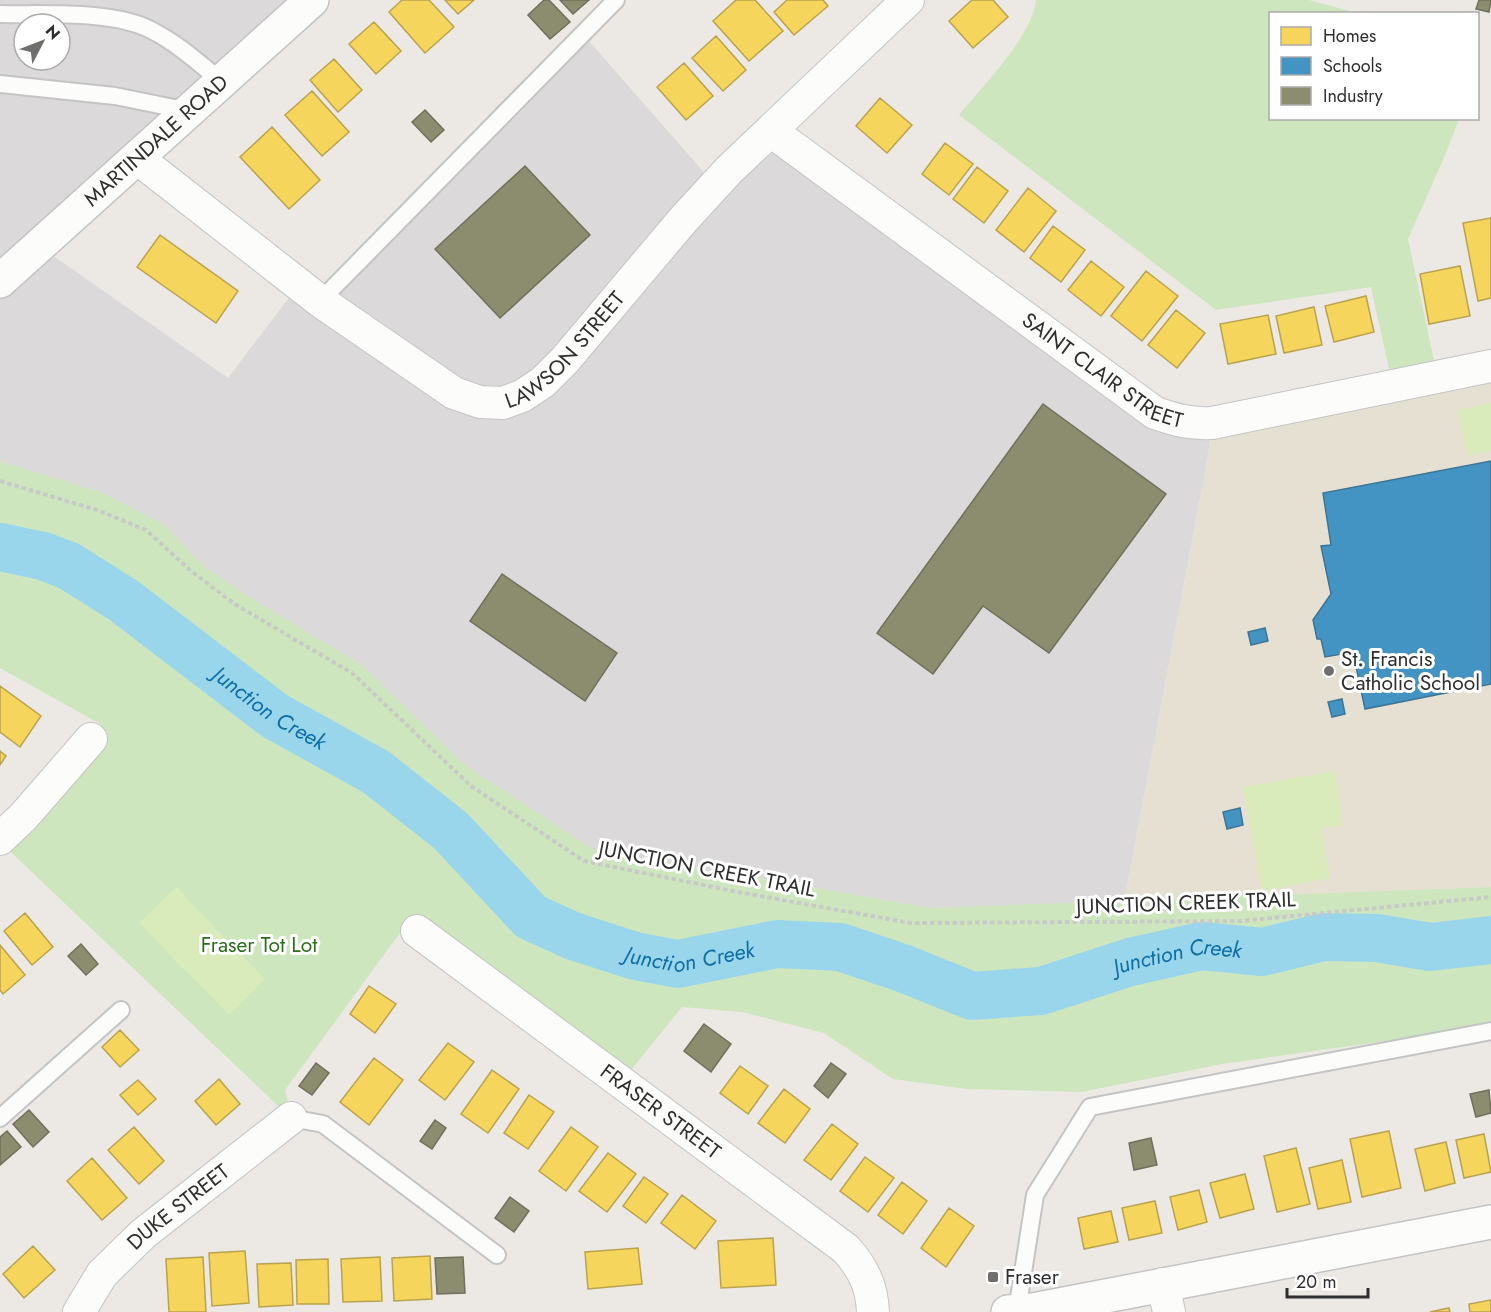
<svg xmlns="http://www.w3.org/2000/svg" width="1491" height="1312" font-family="Jost,sans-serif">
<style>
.industrial{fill:#dcd9db;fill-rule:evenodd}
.education{fill:#e6e0d3}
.green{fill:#cee6be}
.pitch{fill:#d9eabb}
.homes{fill:#f6d55c;stroke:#baa34e;stroke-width:1.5}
.schools{fill:#4393c3;stroke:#3d7596;stroke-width:1.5}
.industry{fill:#8c8c6e;stroke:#70705b;stroke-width:1.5}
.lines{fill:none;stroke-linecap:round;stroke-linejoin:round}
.river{stroke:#99d6ec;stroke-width:48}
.service-casing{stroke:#c5c4c5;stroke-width:20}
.minor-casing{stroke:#c5c4c5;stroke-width:34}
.tertiary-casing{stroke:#c5c4c5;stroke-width:36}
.path{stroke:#c9c9c8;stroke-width:4;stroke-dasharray:4.5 3;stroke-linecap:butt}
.service{stroke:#fcfcfb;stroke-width:16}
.minor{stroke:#fcfcfb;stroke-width:32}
.tertiary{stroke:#fcfcfb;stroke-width:33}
.poi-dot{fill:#706f6e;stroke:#fff;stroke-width:2}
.labels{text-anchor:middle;stroke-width:6;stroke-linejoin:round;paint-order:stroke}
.street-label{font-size:21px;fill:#2e2e2e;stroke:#fff}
.poi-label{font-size:21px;fill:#2e2e2e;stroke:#fff;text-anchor:start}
.park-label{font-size:21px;fill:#2c6e1b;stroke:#fff}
.water-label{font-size:22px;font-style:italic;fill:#0d6fa3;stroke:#fff}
</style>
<rect width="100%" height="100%" fill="#ece8e4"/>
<path class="industrial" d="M0,0H315L42,248L228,378L300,283L320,298L582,33L716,186L773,131L1155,411L1212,421L1208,456L1124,902L930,908L593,849L465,765L362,665L259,603L203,566L165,525L100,492L0,461ZM24,24H60V60H24Z"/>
<path class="education" d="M1491,364V887L1124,902L1208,456L1212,421Z"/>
<path class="green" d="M1036,0H1309L1357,13L1270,14V118L1459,119L1443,160L1408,239L1437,375L1392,383L1371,287L1216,310L959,115C982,87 1033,35 1036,0Z
M0,461L100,492L165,525L203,566L259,603L362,665L465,765L593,849L930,908L1491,887V1024L1414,1037L1222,1064L1081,1092L967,1089L893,1079L824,1033L742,1012L682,1007L623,1080L408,922L285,1090L292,1119L0,842L102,725L0,668Z"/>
<path class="pitch" d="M1491,403V451L1468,456L1457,410Z
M1335,771L1343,825L1321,828L1330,878L1262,891L1243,787Z
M176,887L265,979L229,1015L139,923Z"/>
<path class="homes" d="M402,0H429L454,27L425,53L389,12Z
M445,0H474L458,14Z
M736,0H755L783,31L749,61L713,21Z
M787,0H823L828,6L794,35L774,12Z
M972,0H993L1008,17L973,48L949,21Z
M374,22L401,51L376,74L349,44Z
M716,36L746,70L723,91L692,58Z
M334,59L362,90L338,112L310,80Z
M684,63L713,96L686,120L657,87Z
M312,91L349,132L322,156L285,115Z
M880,98L912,125L887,153L856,126Z
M272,127L320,180L289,209L240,157Z
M945,143L973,164L949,195L922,174Z
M977,167L1008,191L984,223L953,199Z
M1028,188L1056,211L1024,252L996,230Z
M1491,218V298L1478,301L1463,223Z
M1053,226L1085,250L1061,282L1030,258Z
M160,235L238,291L216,323L137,267Z
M1091,261L1124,287L1101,316L1068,290Z
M1460,266L1470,316L1429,324L1420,274Z
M1146,271L1178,296L1142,341L1111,316Z
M1366,296L1374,332L1334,342L1325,306Z
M1314,307L1322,345L1284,353L1276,316Z
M1176,310L1205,333L1177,368L1148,345Z
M1268,315L1276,354L1228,364L1220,324Z
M0,686L41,716L20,747L0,732Z
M0,751L6,756L0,765Z
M25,913L53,947L32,965L4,931Z
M0,945L25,975L3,994L0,990Z
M369,986L396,1004L375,1033L350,1014Z
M120,1030L139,1050L120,1067L102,1047Z
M448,1043L474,1062L445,1100L419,1080Z
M374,1058L403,1080L369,1125L340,1102Z
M740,1066L768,1086L748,1114L720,1093Z
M492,1070L519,1089L488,1133L461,1114Z
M219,1079L240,1104L216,1125L195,1101Z
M138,1080L156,1099L138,1115L120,1095Z
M784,1089L810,1109L785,1143L758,1123Z
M529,1095L554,1112L528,1149L504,1133Z
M832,1124L858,1144L831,1180L804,1160Z
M134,1127L164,1161L139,1184L108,1150Z
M571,1127L598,1147L566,1191L539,1171Z
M1389,1131L1401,1188L1362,1197L1350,1139Z
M1484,1134L1491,1172L1464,1178L1456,1140Z
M1446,1142L1455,1183L1425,1191L1415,1149Z
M1296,1148L1310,1204L1277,1212L1264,1156Z
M608,1153L636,1174L607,1212L579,1191Z
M865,1157L894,1178L868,1212L840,1191Z
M92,1158L127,1198L102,1220L67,1181Z
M1342,1160L1351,1202L1318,1209L1309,1168Z
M1245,1174L1254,1209L1220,1218L1210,1183Z
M644,1177L668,1194L646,1223L623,1206Z
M902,1182L927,1201L903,1234L878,1215Z
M1199,1190L1207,1222L1178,1230L1170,1197Z
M682,1195L716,1221L695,1249L661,1223Z
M1155,1201L1162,1233L1129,1240L1122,1208Z
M949,1208L974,1226L946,1267L921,1248Z
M1111,1211L1118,1242L1084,1249L1078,1218Z
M773,1238L776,1285L721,1288L718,1241Z
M33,1246L55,1270L24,1298L3,1274Z
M638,1248L642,1284L588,1289L585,1252Z
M245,1251L249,1303L212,1306L209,1253Z
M430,1256L432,1299L394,1301L392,1258Z
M203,1257L206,1312H169L166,1259Z
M380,1257L382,1301L343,1302L341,1259Z
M328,1259L329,1304H297L296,1260Z
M291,1263L293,1305L259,1307L257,1264Z
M1491,1300V1312H1470L1469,1304Z
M1449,1308L1450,1312H1430Z"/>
<path class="schools" d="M1491,461V684L1365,709L1353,652L1325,657L1321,639H1317L1313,620L1331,594L1321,546L1331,545L1323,493Z
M1265,628L1268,641L1251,645L1248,632Z
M1342,699L1345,714L1332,717L1328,702Z
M1240,808L1243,825L1227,829L1223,812Z"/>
<path class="industry" d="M544,0H549L570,22L550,39L528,15Z
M560,0H589L573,14Z
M1479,0H1491L1489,12L1476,9Z
M425,110L444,130L431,142L412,122Z
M525,166L590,235L500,318L435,249Z
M1043,404L1166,494L1049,653L983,606L933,674L877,633Z
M502,574L617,653L585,701L470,621Z
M81,944L98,964L86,975L68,956Z
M704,1024L731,1044L711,1072L684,1051Z
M316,1063L329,1073L312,1095L299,1086Z
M831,1063L846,1074L828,1098L814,1086Z
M1489,1090L1491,1113L1476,1117L1470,1094Z
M29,1110L49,1132L33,1147L13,1124Z
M435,1120L446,1128L432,1149L420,1141Z
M7,1131L21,1147L0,1165V1137Z
M1151,1138L1157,1165L1134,1170L1129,1143Z
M510,1197L529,1211L514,1232L495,1218Z
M463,1257L465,1293L437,1294L435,1258Z"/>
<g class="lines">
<path class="river" id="s1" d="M0,547L43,556L69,566L123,600L275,716L376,772L451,831L531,917L573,936L635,956L678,964L777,944L840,947L905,969L972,996L1041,991L1130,962L1202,946L1262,952L1324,937L1377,938L1430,947L1491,940"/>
<defs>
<path id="service" d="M0,14C44,15 113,10 151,30C177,43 199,63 222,82
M0,84L115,96L189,111
M320,301L616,0
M0,1118L121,1010
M291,1118L323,1124L497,1255
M1017,1311L1035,1195L1090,1107L1491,1031"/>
<g id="minor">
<path id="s2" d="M771,131L1155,413C1176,420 1189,424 1212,423L1491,366"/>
<path id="s3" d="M137,158L320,301L454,393L480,402L503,403L522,396L543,382L565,360L683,220L729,170L908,0"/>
<path d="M0,839L24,816L91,739"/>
<path id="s4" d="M417,931L846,1249C863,1268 872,1286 873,1312"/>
<path d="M1163,1284L1169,1312"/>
<path id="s5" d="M79,1312L102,1274L143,1234L291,1118"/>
</g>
<g id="tertiary">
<path id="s6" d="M0,281L312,0"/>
<path d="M1008,1312L1033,1310L1491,1222"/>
</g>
</defs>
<use href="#service" class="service-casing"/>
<use href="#minor" class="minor-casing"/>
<use href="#tertiary" class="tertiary-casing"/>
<path class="path" d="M0,481L97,510L146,530L191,571L236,605L352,673L471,786L584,861L738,892L911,923L1240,921L1491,897"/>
<use href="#service" class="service"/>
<use href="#minor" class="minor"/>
<use href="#tertiary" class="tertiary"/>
</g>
<g class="poi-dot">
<circle cx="1329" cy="671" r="6"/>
<rect x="987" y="1271" width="12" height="12" rx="3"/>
</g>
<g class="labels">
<g class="street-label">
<text dy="7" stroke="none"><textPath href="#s6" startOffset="210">MARTINDALE ROAD</textPath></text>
<text dy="7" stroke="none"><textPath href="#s3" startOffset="528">LAWSON STREET</textPath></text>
<text dy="7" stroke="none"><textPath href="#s2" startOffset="410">SAINT CLAIR STREET</textPath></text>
<text transform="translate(707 869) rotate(11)" y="7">JUNCTION CREEK TRAIL</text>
<text transform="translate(1186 903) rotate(-2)" y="7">JUNCTION CREEK TRAIL</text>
<text dy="7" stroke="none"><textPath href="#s4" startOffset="303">FRASER STREET</textPath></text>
<text dy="7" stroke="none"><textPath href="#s5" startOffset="146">DUKE STREET</textPath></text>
</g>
<g class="poi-label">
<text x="1341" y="666">St. Francis<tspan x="1341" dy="24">Catholic School</tspan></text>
<text x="1005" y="1284">Fraser</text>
</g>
<g class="park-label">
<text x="259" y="952">Fraser Tot Lot</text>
</g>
<g class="water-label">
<text dy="8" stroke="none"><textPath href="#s1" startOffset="318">Junction Creek</textPath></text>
<text dy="8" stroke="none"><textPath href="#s1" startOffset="822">Junction Creek</textPath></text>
<text dy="8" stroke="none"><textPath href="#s1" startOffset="1326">Junction Creek</textPath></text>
</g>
</g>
<rect x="1269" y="12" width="210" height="108" fill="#ffffff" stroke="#ababab" stroke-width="1.5"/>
<rect x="1281" y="27" width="30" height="18" fill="#f6d55c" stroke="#ababab" stroke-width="1.5"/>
<text x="1323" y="42" font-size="18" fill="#2e2e2e">Homes</text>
<rect x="1281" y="57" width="30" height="18" fill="#4393c3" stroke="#ababab" stroke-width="1.5"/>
<text x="1323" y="72" font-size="18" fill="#2e2e2e">Schools</text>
<rect x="1281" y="87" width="30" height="18" fill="#8c8c6e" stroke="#ababab" stroke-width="1.5"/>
<text x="1323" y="102" font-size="18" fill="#2e2e2e">Industry</text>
<g transform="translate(42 42) rotate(48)"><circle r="28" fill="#ffffff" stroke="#ababab" stroke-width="1.5"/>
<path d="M0-4.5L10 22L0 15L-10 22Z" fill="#706f6e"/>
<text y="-9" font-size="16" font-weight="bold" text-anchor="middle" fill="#2e2e2e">N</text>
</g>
<path d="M1287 1288v9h81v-9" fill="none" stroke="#2e2e2e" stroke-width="3"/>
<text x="1296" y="1288" font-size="18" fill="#2e2e2e" stroke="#ffffff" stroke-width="4.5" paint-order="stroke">20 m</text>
</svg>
